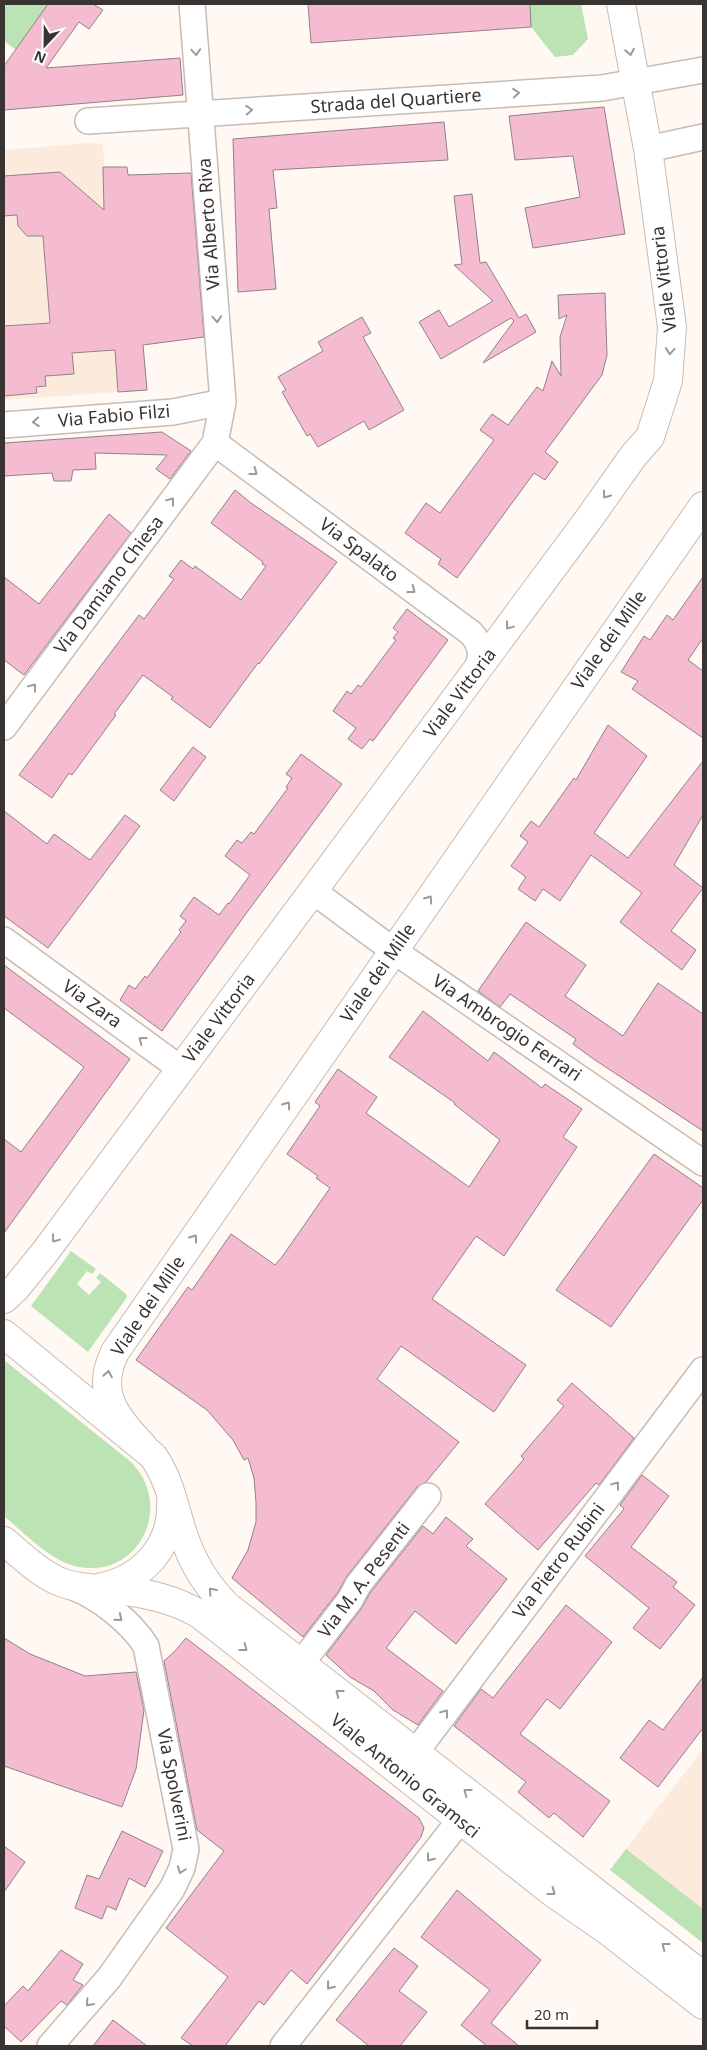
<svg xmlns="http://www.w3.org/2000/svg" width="707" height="2050" font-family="'Noto Sans',sans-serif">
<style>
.built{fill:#fcebdd}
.green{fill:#bbe3b3}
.building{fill:#f5bcd1;stroke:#8f8286}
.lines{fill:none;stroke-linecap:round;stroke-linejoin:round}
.street-casing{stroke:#c7bcb4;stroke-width:28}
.secondary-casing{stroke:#c7bcb4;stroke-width:30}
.street{stroke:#fff;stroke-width:25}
.secondary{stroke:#fff;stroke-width:28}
.oneway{stroke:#9c9a98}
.labels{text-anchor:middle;stroke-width:4;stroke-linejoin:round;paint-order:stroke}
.street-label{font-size:18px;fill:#393431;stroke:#fff}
</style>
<rect width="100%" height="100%" fill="#fff8f3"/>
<path class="built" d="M89,143L103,144L118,392L4,400V150Z
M703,1749V1943L610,1870Z"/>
<path class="green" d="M5,4H48L16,50L4,41Z
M530,4H581L588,39L573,55L555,57L531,27Z
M71,1251L96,1269L92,1274L87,1271L77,1284L89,1295L101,1282L96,1278L100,1273L126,1294L127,1297L88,1352L31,1306Z
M4,1360L131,1462C174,1505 140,1578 79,1567C53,1563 24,1533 4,1516Z
M626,1849L703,1909V1943L610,1870Z"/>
<path class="building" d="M48,4H93L103,10L89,29L79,22L46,68L180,58L183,95L4,110V66Z
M308,4H530L531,27L311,43Z
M604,107L625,234L533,248L525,208L580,197L573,156L515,160L509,116Z
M444,122L448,160L273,170L277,208L269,209L276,289L238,292L233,139Z
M103,167H127L128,175L191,173L204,337L143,345L147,390L118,392L115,350L72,353L74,374L45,376L46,386L36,387L37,393L4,396V326L50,323L43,236H27L18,226L17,215L4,216V176L60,172L104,210Z
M472,194L480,263L486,262L519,318L526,314L536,332L483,363L514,321L511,318L441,359L419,322L439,310L449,327L493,301L454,265L462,264L454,196Z
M605,293L607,355L602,375L545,452L558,462L545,480L534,473L457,578L438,564L441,559L405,533L426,503L440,513L494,440L480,430L492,414L508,425L537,387L543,391L552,361L561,376L560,337L567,315L559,319L558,295Z
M362,317L371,333L363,337L404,410L369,430L364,421L318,447L310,434L307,436L282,392L286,390L278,377L323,351L318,342Z
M162,432L191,451L170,479L156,469L167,455L95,453L96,469L73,470L71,481H54L52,473L4,476V443Z
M235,490L251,503L337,562L259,664L258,663L210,728L171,699L173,697L143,675L114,714L116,715L72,775L69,773L52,798L19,775L139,615L144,619L174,579L169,576L181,560L193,569L195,566L241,600L266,566L262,564L263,562L211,523Z
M109,514L131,533L24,675L4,660V577L39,604Z
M703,577V638L688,660L703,671V738L632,689L638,681L621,672L644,636L650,640L667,615L673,620Z
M407,609L448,640L373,741L370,739L362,749L348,739L356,728L333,711L347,691L351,694L358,685L361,687L396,640L393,638L398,632L393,628Z
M608,725L647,756L594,833L628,858L703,761V815L674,865L703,888L671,931L696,950L682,970L620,922L642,893L591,855L560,901L543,889L535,901L518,889L526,877L511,866L528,842L520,836L531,821L539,827L574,778L576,780Z
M193,747L206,757L174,801L160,790Z
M301,754L342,784L245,915L162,1031L120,1000L129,985L135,989L145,976L147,978L181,932L179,930L186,921L180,916L194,897L219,915L228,903L229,904L250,875L225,856L237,840L242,843L251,832L254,834L288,788L286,787L292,778L286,774Z
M4,811L47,844L54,834L90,860L125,815L140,826L48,948L4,916Z
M526,922L586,965L565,996L623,1036L658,983L703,1014V1131L595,1060L573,1044L576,1039L510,994L500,1007L478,991Z
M4,965L130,1059L4,1233V1139L21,1152L84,1067L4,1008Z
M423,1011L488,1061L494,1052L542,1088L545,1084L582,1109L563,1137L577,1147L504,1256L476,1236L432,1299L526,1365L494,1412L401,1346L377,1379L459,1442L426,1482L417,1487L347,1576L338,1592L303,1637L232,1578L248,1550L256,1522V1502L254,1478L248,1458L244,1460L233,1440L207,1410L136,1360L188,1287L192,1290L231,1234L275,1265L282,1257L330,1188L316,1178L318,1176L287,1154L320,1106L315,1102L338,1069L377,1097L366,1113L469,1187L500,1140L454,1104L455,1103L389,1057Z
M654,1154L703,1188V1200L611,1327L556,1290Z
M572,1383L634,1438L599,1485L596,1483L538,1550L485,1504L524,1459L521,1456L564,1406L557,1400Z
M642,1475L669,1496L631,1547L677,1582L673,1587L695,1605L660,1649L633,1628L649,1608L585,1556L624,1509L620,1505Z
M446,1517L473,1539L466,1546L507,1579L456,1644L415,1611L386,1648L443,1691L418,1725L393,1710L374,1691L350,1677L326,1655L361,1609L370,1593L423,1526L433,1534Z
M566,1605L612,1642L560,1709L547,1699L520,1734L610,1801L583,1837L554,1813L549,1818L518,1792L526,1782L454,1726L481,1689L493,1698Z
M4,1638L30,1654L85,1676L136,1672L144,1710L136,1769L122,1807L4,1766Z
M186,1638L419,1818L424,1828L421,1837L307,1984L291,1970L264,2005L259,2001L225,2046H193L181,2038L228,1977L166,1928L224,1851L197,1830L164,1661L175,1651Z
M703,1677V1728L658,1787L620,1758L649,1720L663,1730Z
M122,1831L163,1851L145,1887L129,1878L116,1910L107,1906L102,1919L75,1908L87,1875L99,1879Z
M4,1846L25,1862L4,1892Z
M457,1890L541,1960L491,2023L519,2046H487L461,2025L490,1990L421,1937Z
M394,1948L418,1966L399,1991L427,2012L400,2046H369L336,2020Z
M61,1950L83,1964L73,1980L83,1985L67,2005L61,2001L21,2042L4,2026V2006L23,1986L28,1991Z
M113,2020L147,2046H93Z"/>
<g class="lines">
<defs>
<path id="street" d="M88,121L602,88L703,70
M648,149L703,137
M4,425L173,412L223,402
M215,443L471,633C481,644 484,657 476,670
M4,727L215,443L223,402L192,4
M313,891L394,951L703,1163
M4,940L181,1069
M289,1679L350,1600L358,1585L428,1496
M403,1769L703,1370
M50,2046L109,1978L172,1889L182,1868L186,1849L146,1646C131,1622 99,1597 73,1587
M283,2046L460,1820L468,1815L477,1819"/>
<path id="secondary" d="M4,1299L15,1289L45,1252L588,520L634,455L650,437L668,381L672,327L648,149L621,4
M4,1334L153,1456C170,1480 174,1507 183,1534C192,1562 206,1585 227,1606L703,1976
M143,1446C115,1417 95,1392 115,1352L703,506
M4,1541C22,1556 41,1575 63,1583C80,1589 99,1589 117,1590C147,1593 175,1599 201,1615L552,1892L608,1931L703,2005
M102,1587C142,1579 173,1546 171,1503"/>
</defs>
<use href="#street" class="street-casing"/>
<use href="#secondary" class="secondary-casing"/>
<use href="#street" class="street"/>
<use href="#secondary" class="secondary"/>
</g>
<defs><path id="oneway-chevron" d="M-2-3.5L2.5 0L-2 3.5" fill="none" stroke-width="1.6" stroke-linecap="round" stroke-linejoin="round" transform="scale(1.25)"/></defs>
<g class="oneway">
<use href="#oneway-chevron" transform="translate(196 52) rotate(86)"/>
<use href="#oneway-chevron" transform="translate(630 52) rotate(80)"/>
<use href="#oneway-chevron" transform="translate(516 93) rotate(-4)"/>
<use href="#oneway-chevron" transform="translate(249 110) rotate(-4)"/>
<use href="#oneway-chevron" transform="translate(217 319) rotate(86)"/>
<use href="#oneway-chevron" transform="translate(670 351) rotate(95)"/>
<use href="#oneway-chevron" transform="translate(36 422) rotate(176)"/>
<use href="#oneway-chevron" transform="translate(254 472) rotate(37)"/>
<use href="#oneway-chevron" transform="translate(606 495) rotate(126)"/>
<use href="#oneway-chevron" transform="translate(171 501) rotate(-53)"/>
<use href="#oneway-chevron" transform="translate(412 590) rotate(37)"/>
<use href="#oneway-chevron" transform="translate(509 626) rotate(127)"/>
<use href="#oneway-chevron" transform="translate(33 687) rotate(-53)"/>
<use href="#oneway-chevron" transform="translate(429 899) rotate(-55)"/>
<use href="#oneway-chevron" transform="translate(142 1040) rotate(-144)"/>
<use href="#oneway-chevron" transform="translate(287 1105) rotate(-55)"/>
<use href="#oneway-chevron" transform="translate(194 1238) rotate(-55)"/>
<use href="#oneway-chevron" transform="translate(55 1239) rotate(127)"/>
<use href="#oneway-chevron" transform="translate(108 1374) rotate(-80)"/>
<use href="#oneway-chevron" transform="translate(616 1485) rotate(-53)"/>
<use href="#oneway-chevron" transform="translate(212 1591) rotate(-131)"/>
<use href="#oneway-chevron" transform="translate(119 1618) rotate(40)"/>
<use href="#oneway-chevron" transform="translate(244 1648) rotate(38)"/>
<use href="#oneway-chevron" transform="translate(339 1693) rotate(-142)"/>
<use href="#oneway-chevron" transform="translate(445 1713) rotate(-53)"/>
<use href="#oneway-chevron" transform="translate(467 1792) rotate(-142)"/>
<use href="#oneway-chevron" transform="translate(430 1858) rotate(128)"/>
<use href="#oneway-chevron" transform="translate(181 1870) rotate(111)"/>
<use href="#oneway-chevron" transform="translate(552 1892) rotate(37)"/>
<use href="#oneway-chevron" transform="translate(665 1946) rotate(-142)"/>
<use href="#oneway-chevron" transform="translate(330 1986) rotate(128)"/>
<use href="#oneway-chevron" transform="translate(89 2003) rotate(132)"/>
</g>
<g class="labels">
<g class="street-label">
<text transform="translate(396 101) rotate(-4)" y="6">Strada del Quartiere</text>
<text transform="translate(209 224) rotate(-94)" y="6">Via Alberto Riva</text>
<text transform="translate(664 279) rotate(-97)" y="6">Viale Vittoria</text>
<text transform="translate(114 416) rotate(-5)" y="6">Via Fabio Filzi</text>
<text transform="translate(359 550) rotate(37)" y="6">Via Spalato</text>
<text transform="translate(109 585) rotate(-53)" y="6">Via Damiano Chiesa</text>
<text transform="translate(609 640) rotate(-55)" y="6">Viale dei Mille</text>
<text transform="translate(460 693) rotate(-53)" y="6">Viale Vittoria</text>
<text transform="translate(378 973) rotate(-55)" y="6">Viale dei Mille</text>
<text transform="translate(92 1004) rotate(36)" y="6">Via Zara</text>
<text transform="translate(219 1018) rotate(-53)" y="6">Viale Vittoria</text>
<text transform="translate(507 1028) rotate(34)" y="6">Via Ambrogio Ferrari</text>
<text transform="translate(148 1306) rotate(-56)" y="6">Viale dei Mille</text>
<text transform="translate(559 1561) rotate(-53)" y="6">Via Pietro Rubini</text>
<text transform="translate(364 1580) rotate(-53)" y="6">Via M. A. Pesenti</text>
<text transform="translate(405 1776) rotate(39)" y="6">Viale Antonio Gramsci</text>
<text transform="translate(174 1785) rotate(79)" y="6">Via Spolverini</text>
</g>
</g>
<rect width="707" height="2050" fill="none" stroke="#393431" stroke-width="10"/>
<g transform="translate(45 45) rotate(202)" stroke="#ffffff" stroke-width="4" paint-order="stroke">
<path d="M0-4L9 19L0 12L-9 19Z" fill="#393431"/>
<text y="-8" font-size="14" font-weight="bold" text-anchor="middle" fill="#393431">N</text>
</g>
<path d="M527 2020v8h70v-8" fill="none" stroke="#393431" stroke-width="2.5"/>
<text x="534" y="2020" font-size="15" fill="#393431" stroke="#ffffff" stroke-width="4" paint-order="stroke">20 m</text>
</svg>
